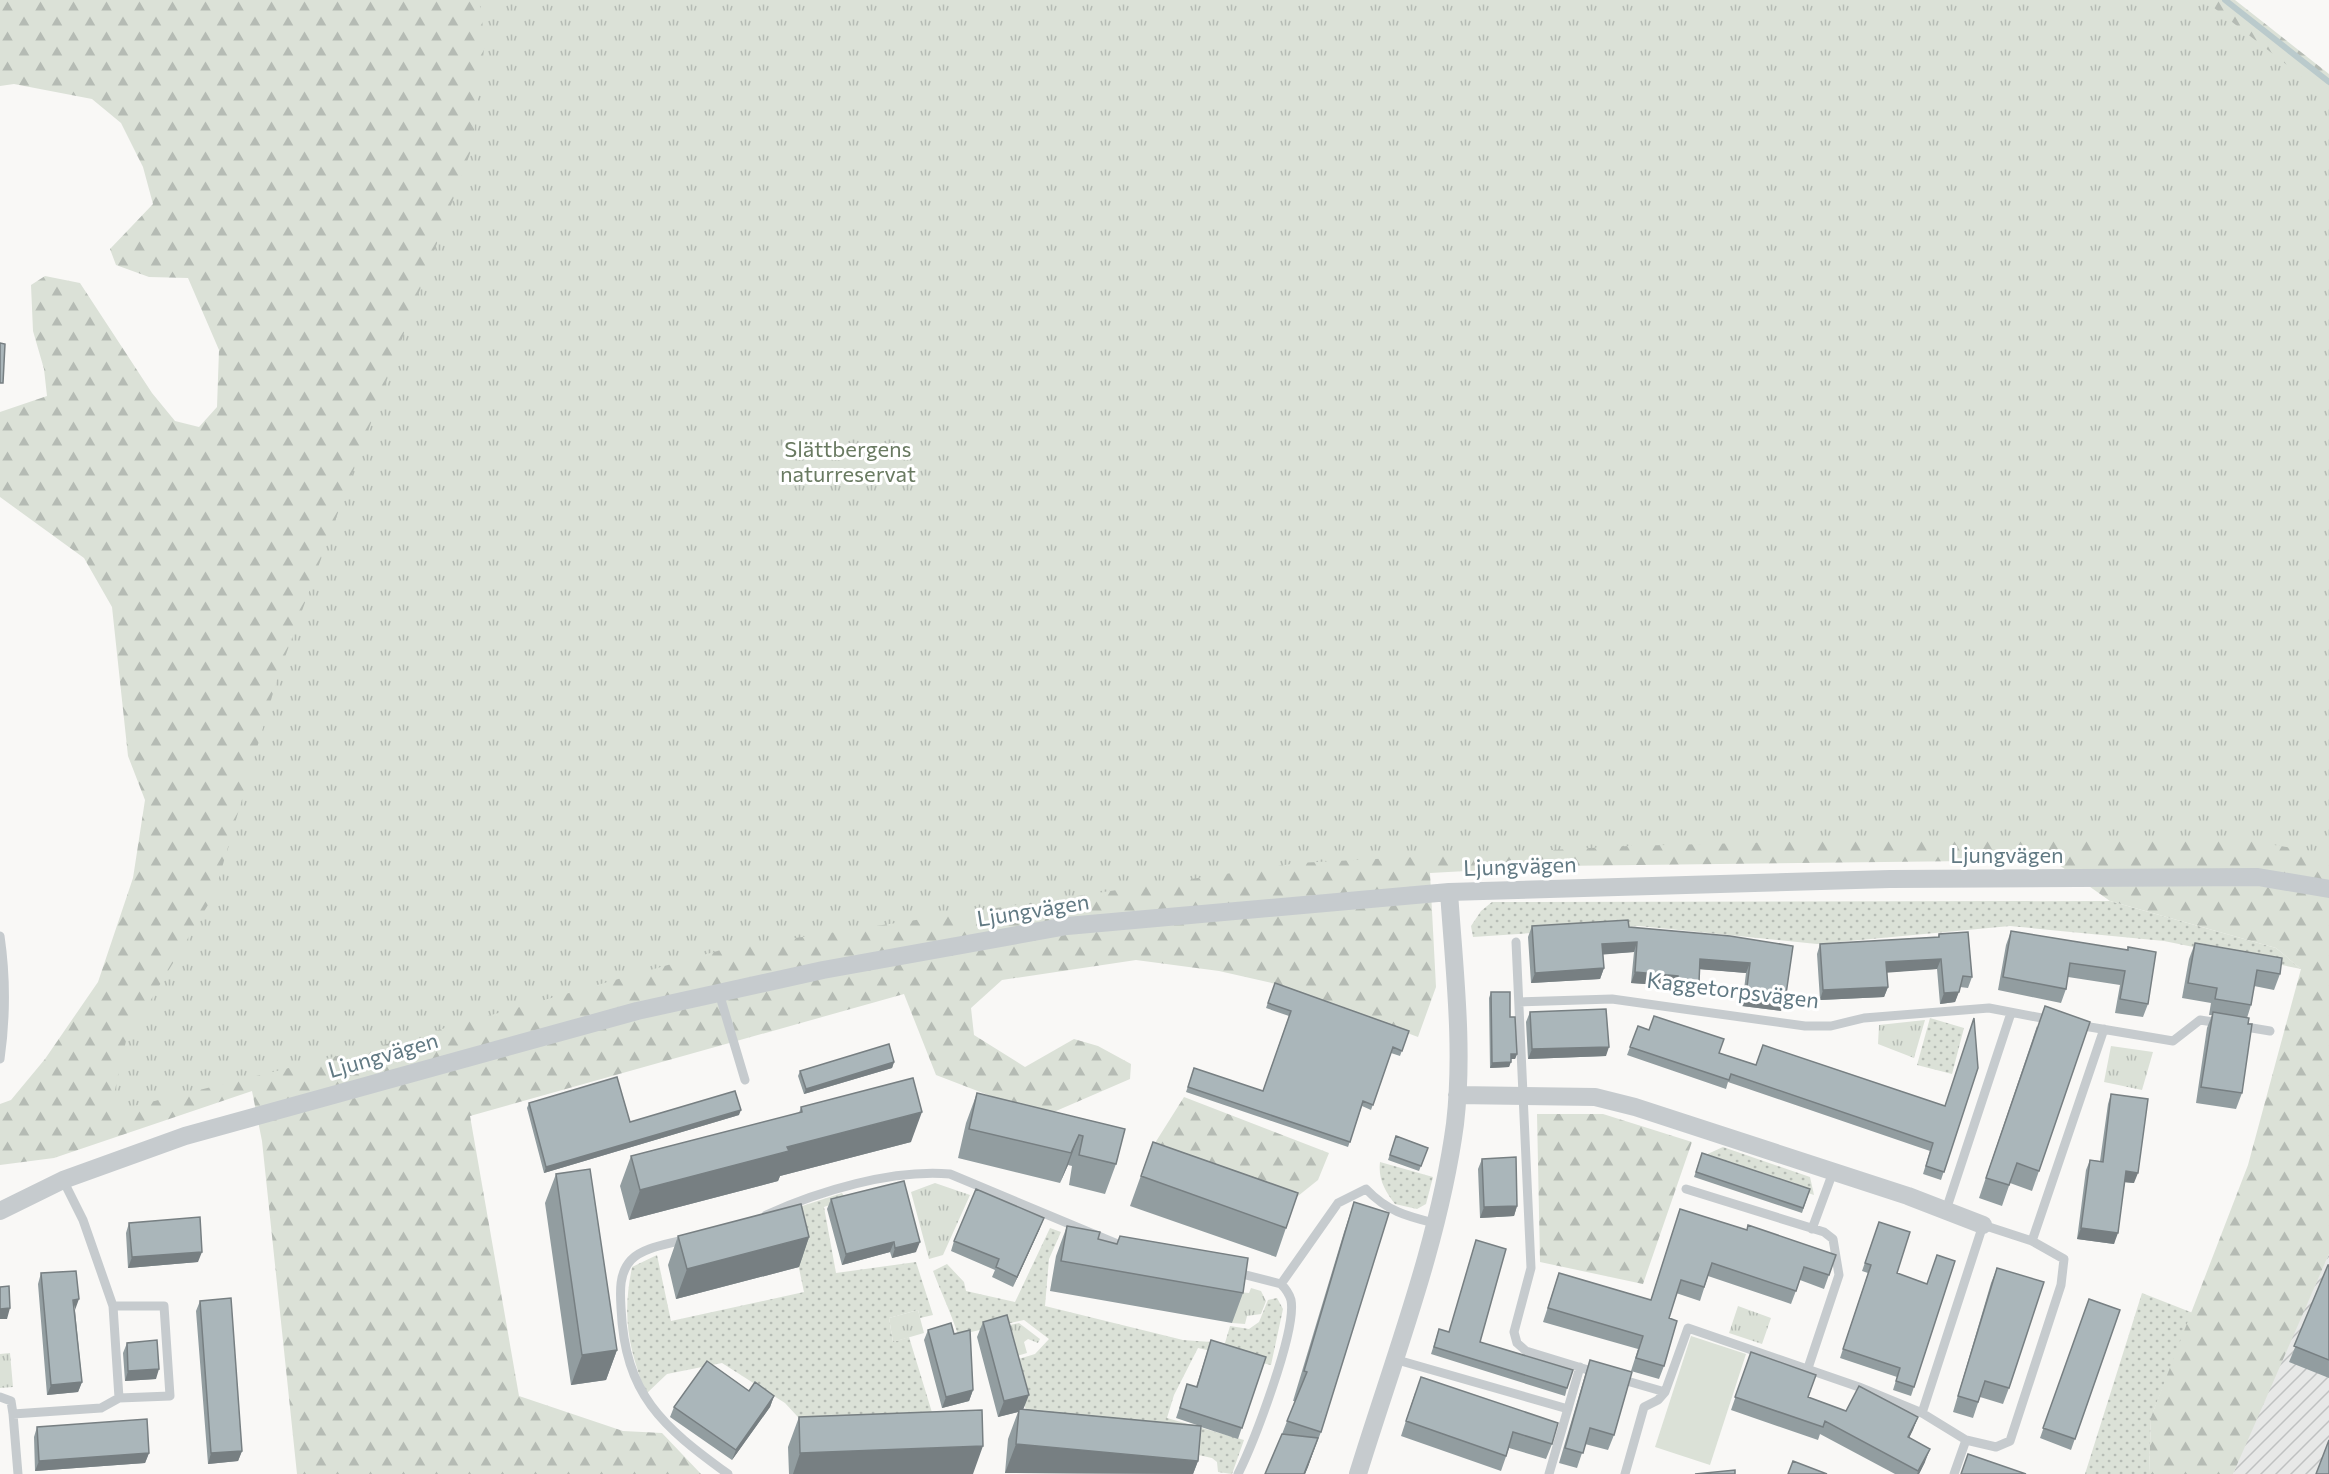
<svg xmlns="http://www.w3.org/2000/svg" width="2329" height="1474" font-family="Commissioner,sans-serif">
<style>
.industrial{fill:url(#industrial-furrows)}
.grass{fill:url(#grass-dots)}
.forest{fill:url(#forest-firs)}
.park{fill:url(#park-tufts)}
.garden{fill:#dbe1d7}
.lines{fill:none;stroke-linecap:round;stroke-linejoin:round}
.stream{stroke:#bacacc;stroke-width:6}
.service{stroke:#c6cbce;stroke-width:9}
.minor{stroke:#c6cbce;stroke-width:18}
.wall{fill:#929da0}
.shaded-wall{fill:#777f82}
.building{fill:#aab6ba;stroke:#777f82;stroke-width:1.5}
.labels{text-anchor:middle;stroke-width:6;stroke-linejoin:round;paint-order:stroke}
.park-label{font-size:22px;fill:#697a61;stroke:#fff}
.street-label{font-size:22px;fill:#617983;stroke:#fff}
</style>
<defs>
<pattern id="industrial-furrows" width="10" height="10" patternUnits="userSpaceOnUse" patternTransform="scale(1.5)"><rect width="10" height="10" fill="#e7e8e7"/><path d="M-1 1l2-2M0 10L10 0M9 11l2-2" fill="none" stroke="#bfc1c1"/></pattern>
<pattern id="grass-dots" width="8" height="8" patternUnits="userSpaceOnUse" patternTransform="scale(1.5)"><rect width="8" height="8" fill="#dbe1d7"/><path d="M2 2h.1M6 6h.1" fill="none" stroke="#b5bbb4" stroke-width="1.8" stroke-linecap="round"/></pattern>
<pattern id="forest-firs" width="22" height="20" patternUnits="userSpaceOnUse" patternTransform="scale(1.5)"><rect width="22" height="20" fill="#dbe1d7"/><path d="M5 1l3.5 6h-7zM16 11l3.5 6h-7z" fill="#b5bbb4"/></pattern>
<pattern id="park-tufts" width="24" height="20" patternUnits="userSpaceOnUse" patternTransform="scale(1.5)"><rect width="24" height="20" fill="#dbe1d7"/><path d="M3 7l-1-3M5 7V3M7 7l1-3M15 17l-1-3M17 17v-4M19 17l1-3" fill="none" stroke="#b5bbb4"/></pattern>
</defs>
<rect width="100%" height="100%" fill="#f9f8f6"/>
<path class="industrial" d="M2329,1254V1474H2233L2259,1410Z"/>
<path class="grass" d="M2110,901L2276,948L2301,969L2164,941L2010,926L1817,944L1639,926L1473,937L1471,926L1481,911L1492,902Z
M1930,1018L1964,1028L1952,1074L1917,1065Z
M1723,1147L1810,1177L1814,1195L1701,1157Z
M1380,1162L1433,1177L1426,1204L1417,1209L1395,1204C1385,1191 1378,1179 1380,1162Z
M842,1193L846,1199L824,1207L836,1273L916,1262L933,1315L920,1318L918,1310L889,1318L893,1342L909,1337L934,1419L809,1429L785,1403L722,1363L667,1374L646,1394C628,1346 622,1317 632,1267L657,1255L671,1321L804,1292L787,1211Z
M1050,1228L1061,1232L1049,1259L1045,1306L1183,1340L1225,1343L1230,1326L1249,1329L1259,1322L1268,1300L1277,1298L1283,1309L1271,1365L1198,1348L1174,1395L1167,1418L1244,1440L1232,1474L1218,1472L1217,1462L1212,1458L1028,1417L1012,1361L1035,1354L1049,1339L1024,1320L958,1335C951,1312 941,1293 933,1271L947,1264L964,1282L966,1291L1015,1302Z
M2142,1293L2193,1313L2151,1417L2149,1474H2085Z"/>
<path class="forest" d="M0,0H2235L2329,74V1254L2233,1474H2149L2151,1417L2248,1165L2301,969L2276,948L2110,901L2052,860L1557,866L1430,873L1436,987L1418,1037L1276,984L1219,971L1136,960L1002,980L971,1008L974,1035L1025,1067L1074,1039L1098,1046L1131,1064L1130,1079L1056,1111L1040,1115L936,1075L904,994L470,1116L519,1396L623,1431L662,1433L701,1474H297L262,1141L252,1091L54,1158L0,1165V1104L11,1100L45,1059L98,982L133,878L145,800L128,756L112,607L84,558L0,497V412L47,396L44,369L33,331L31,285L45,276L80,283L152,393L175,421L199,427L217,407L219,350L188,278L149,277L116,265L110,249L153,204L143,167L121,123L92,99L14,84L0,86Z
M1184,1097L1329,1153L1318,1180L1293,1200L1155,1143Z
M1537,1114H1603L1692,1142L1643,1284L1540,1262Z"/>
<path class="park" d="M479,0H2204L2329,98V854L2250,841L1964,837L1629,846L1298,863L728,948L403,1040L110,1112L126,1041L214,895L278,676L472,148L485,41Z
M1925,1020L1914,1058L1878,1044L1879,1025Z
M2111,1046L2153,1052L2142,1090L2104,1082Z
M935,1183L970,1195L943,1255L929,1259L911,1192Z
M1251,1288L1261,1291L1266,1301L1261,1314L1247,1316L1245,1324L1232,1323L1239,1292L1249,1293Z
M1738,1306L1771,1318L1762,1344L1729,1333Z
M918,1310L924,1333L893,1342L889,1318Z
M1019,1323L1040,1339L1038,1343L1028,1339L1024,1342L1027,1353L1013,1357L1005,1326Z
M10,1353L13,1387L0,1388V1354Z"/>
<path class="garden" d="M1691,1336L1746,1354L1710,1465L1655,1447Z"/>
<g class="lines">
<path class="stream" d="M2225,0L2329,82"/>
<path class="service" d="M0,936C6,977 6,1017 0,1059
M1516,942L1531,1268L1514,1332L1517,1343L1526,1351L1598,1373
M719,993L745,1080
M1519,1002L1612,999L1805,1026H1831L1864,1018L1989,1008L2052,1020
M2078,1025L2173,1041L2200,1020L2220,1023
M2240,1026L2270,1031
M63,1180L83,1220L113,1306L119,1398
M1686,1189L1824,1232L1833,1239L1839,1275L1808,1368
M1946,1210L2011,1013
M766,1215C819,1191 892,1169 950,1174L1127,1248
M1812,1229L1833,1172
M686,1239C670,1244 643,1247 631,1260C619,1273 620,1291 621,1308C625,1395 662,1426 728,1474
M2032,1241L2104,1029
M1234,1272L1281,1284C1286,1289 1289,1293 1291,1300C1297,1331 1253,1444 1238,1474
M1281,1284L1338,1203L1366,1189C1387,1211 1406,1216 1434,1223
M1394,1359L1568,1409
M1620,1379L1665,1392L1688,1328L1859,1387L1922,1413L1966,1440L1996,1447L2010,1441L2061,1285L2064,1259L2032,1241L1983,1225L1922,1413
M0,1397L11,1401L13,1414
M18,1474L13,1414L101,1408L119,1398L170,1396L164,1306H113
M1549,1474L1580,1367
M1625,1474L1644,1407L1658,1400L1665,1392
M1954,1474L1966,1440"/>
<path class="minor" d="M1457,1095L1595,1097L1635,1107L1908,1196L1983,1225
M0,1211L63,1180L185,1136L637,1011L823,970L1067,926L1449,892L1890,879L2258,877L2329,889
M1358,1474C1393,1360 1439,1243 1455,1124C1464,1048 1454,968 1449,892"/>
</g>
<path class="wall" d="M1532,926L1629,927L1730,936L1781,1011L1742,1006L1746,973L1700,969L1699,982L1695,993L1674,991V986L1631,983L1634,952L1603,954L1604,968L1600,979L1531,983L1528,937Z
M2011,931L2127,950L2128,947L2148,1004L2143,1017L2115,1013L2120,985L2068,977L2066,989L2061,1003L1998,990L2006,945Z
M1939,934L1972,977L1968,988L1960,987L1955,1002L1940,1004L1937,969L1887,972L1888,987L1884,997L1820,1000L1817,954L1820,944L1938,937Z
M2195,943L2280,974L2274,990L2254,986L2251,1005L2247,1018L2242,1093L2236,1109L2196,1103L2207,1028L2212,1015H2209L2211,1003L2182,998L2189,959Z
M1275,983L1409,1031L1400,1056L1391,1053L1371,1110L1362,1106L1348,1147L1186,1092L1194,1068L1263,1091L1289,1016L1266,1008Z
M1491,992L1510,1017L1517,1054L1515,1059H1511L1509,1067L1490,1068L1489,998Z
M1530,1012L1606,1056L1528,1059L1526,1022Z
M1638,1026L1756,1065L1945,1106L1978,1068L1941,1180L1923,1174L1930,1151L1728,1082L1726,1089L1627,1055Z
M2037,1026L2039,1171L2032,1191L2010,1183L2002,1206L1979,1198Z
M894,1062L892,1068L804,1094L798,1076L800,1071Z
M977,1093L1125,1129L1116,1164L1105,1194L1069,1185L1072,1166L1068,1165L1060,1183L958,1158L966,1123Z
M2111,1094L2134,1183L2125,1182L2114,1244L2077,1239L2086,1170L2090,1160L2100,1161L2108,1104Z
M529,1103L630,1122L739,1115L544,1173L527,1108Z
M801,1107L911,1142L780,1176L778,1181L629,1220L620,1186L631,1156L799,1113Z
M1396,1136L1428,1148L1419,1171L1388,1160Z
M1153,1142L1298,1193L1276,1257L1130,1206Z
M1702,1153L1810,1189L1802,1213L1694,1177Z
M1482,1159L1517,1206L1514,1216L1480,1218L1478,1169Z
M556,1174L617,1350L606,1380L571,1385L545,1203Z
M831,1199L916,1252L892,1258L890,1252L842,1265L827,1209Z
M1354,1202L1321,1432L1305,1474L1282,1434L1295,1401H1293L1344,1232Z
M1680,1209L1747,1230L1836,1255L1824,1289L1800,1280L1791,1304L1708,1276L1700,1301L1676,1293L1669,1318L1664,1366L1659,1379L1631,1371L1638,1349L1543,1322L1559,1273L1651,1300Z
M1879,1222L1897,1273L1914,1387L1911,1396L1893,1390L1897,1377L1840,1358L1868,1273L1862,1271Z
M129,1223L198,1262L128,1268L126,1233Z
M1067,1226L1098,1239L1243,1293L1232,1323L1050,1291L1056,1256Z
M1040,1228L1013,1287L992,1277L995,1270L951,1251L954,1241Z
M678,1236L809,1237L799,1267L676,1299L668,1265Z
M1476,1240L1480,1342L1567,1388L1565,1396L1431,1354L1439,1329L1449,1332Z
M2329,1265V1378L2289,1362Z
M1997,1268L2009,1388L2003,1404L1980,1397L1973,1418L1953,1412L1991,1283Z
M41,1273L75,1310L82,1382L78,1392L47,1395L38,1284Z
M2089,1299L2120,1310L2071,1450L2040,1438Z
M200,1301L242,1451L238,1461L208,1464L196,1311Z
M983,1322L1023,1409L1200,1426L1176,1418L1184,1394L1196,1387L1211,1340L1266,1357L1238,1439L1201,1427L1198,1461L1193,1474L1005,1473L1008,1439L1018,1412L998,1417L977,1337Z
M928,1330L954,1334L973,1390L969,1401L942,1408L924,1340Z
M127,1343L156,1379L125,1381L123,1353Z
M1751,1352L1808,1397L1846,1411L1918,1417L1909,1438L1925,1462L1919,1474H1895L1820,1434L1818,1440L1731,1410Z
M1590,1360L1614,1435L1608,1450L1585,1444L1577,1468L1559,1463L1585,1375Z
M749,1391L774,1396L770,1407L732,1460L670,1417L674,1407Z
M1415,1393L1552,1444L1546,1459L1509,1448L1501,1471L1401,1436Z
M799,1417L973,1474H789L788,1447Z
M37,1427L149,1453L145,1463L35,1471L34,1437Z"/>
<path class="shaded-wall" d="M1637,942L1634,952L1598,955L1602,944Z
M1700,959L1750,963L1746,973L1697,969Z
M1941,959L1937,969L1883,973L1886,962Z
M1604,968L1600,979L1531,983L1535,973Z
M1635,972L1678,976L1674,986L1631,983Z
M1677,981L1699,982L1695,993L1674,991Z
M1888,987L1884,997L1820,1000L1823,990Z
M1959,992L1955,1002L1940,1004L1944,993Z
M1746,995L1785,1001L1781,1011L1742,1006Z
M1609,1047L1606,1056L1528,1059L1532,1049Z
M1511,1054H1517L1515,1059H1509Z
M894,1062L892,1068L804,1094L806,1089Z
M1511,1062L1509,1067L1490,1068L1492,1063Z
M741,1110L739,1115L544,1173L546,1167Z
M922,1112L911,1142L780,1176L778,1181L629,1220L640,1190L787,1147Z
M1079,1135L1068,1165L1060,1183L1071,1153Z
M2126,1171L2138,1173L2134,1183L2122,1182Z
M1517,1206L1514,1216L1480,1218L1484,1207Z
M1044,1218L1040,1228L1013,1287L1017,1277Z
M2081,1228L2118,1233L2114,1244L2077,1239Z
M809,1237L799,1267L676,1299L687,1269Z
M894,1242L890,1252L842,1265L846,1254Z
M920,1242L916,1252L892,1258L895,1248Z
M202,1252L198,1262L128,1268L132,1257Z
M79,1299L75,1310L73,1300Z
M10,1308L7,1319H0V1309Z
M617,1350L606,1380L571,1385L582,1355Z
M159,1369L156,1379L125,1381L128,1371Z
M82,1382L78,1392L47,1395L51,1385Z
M973,1390L969,1401L942,1408L946,1397Z
M1029,1395L1023,1410L1019,1409L1018,1412L998,1417L1004,1401Z
M774,1396L770,1407L732,1460L736,1450Z
M1918,1417L1913,1430L1903,1450L1908,1437Z
M1318,1438L1308,1467L1305,1474H1304Z
M1016,1444L1198,1461L1193,1474L1005,1473Z
M983,1446L973,1474H793L800,1453Z
M1930,1449L1925,1462L1919,1474H1917Z
M242,1451L238,1461L208,1464L211,1453Z
M149,1453L145,1463L35,1471L39,1461Z"/>
<path class="building" d="M0,343L5,344L3,383H0Z
M1628,920L1629,927L1730,936L1793,946L1785,1001L1746,995L1750,963L1700,959L1699,982L1677,981L1678,976L1635,972L1637,942L1602,944L1604,968L1535,973L1532,926Z
M2011,931L2128,950V947L2156,952L2148,1004L2120,999L2125,971L2070,963L2066,989L2003,977Z
M1968,932L1972,977L1963,976L1959,992L1944,993L1941,959L1886,962L1888,987L1823,990L1820,944L1939,937V934Z
M2195,943L2282,958L2280,974L2257,970L2251,1005L2215,999L2217,988L2188,983Z
M1275,983L1409,1031L1402,1051L1393,1047L1373,1105L1363,1101L1350,1142L1188,1087L1194,1068L1263,1091L1291,1011L1268,1003Z
M1491,992H1510V1017H1515L1517,1054H1511V1062L1492,1063Z
M2045,1006L2090,1022L2039,1171L2017,1163L2009,1185L1986,1178Z
M1606,1009L1609,1047L1532,1049L1530,1012Z
M2213,1012L2249,1018L2248,1024H2252L2242,1093L2201,1087Z
M1654,1016L1724,1039L1719,1053L1756,1065L1763,1045L1945,1106L1974,1018L1978,1068L1944,1172L1926,1166L1933,1143L1731,1074L1729,1080L1630,1047L1638,1026L1649,1030Z
M889,1044L894,1062L806,1089L800,1071Z
M617,1077L630,1122L735,1091L741,1110L546,1167L529,1103Z
M913,1078L922,1112L787,1147L789,1151L640,1190L631,1156L802,1112L801,1107Z
M977,1093L1125,1129L1116,1164L1079,1155L1083,1136L1079,1135L1071,1153L969,1129Z
M2111,1094L2148,1099L2138,1173L2126,1171L2118,1233L2081,1228L2090,1160L2103,1162Z
M1396,1136L1428,1148L1421,1166L1390,1155Z
M1153,1142L1298,1193L1286,1228L1141,1176Z
M1702,1153L1810,1189L1803,1208L1696,1172Z
M1516,1157L1517,1206L1484,1207L1482,1159Z
M590,1169L617,1350L582,1355L556,1174Z
M904,1181L920,1242L895,1248L894,1242L846,1254L831,1199Z
M976,1189L1044,1218L1017,1277L996,1267L999,1259L954,1241Z
M1354,1202L1389,1213L1321,1432L1287,1421L1307,1372L1304,1371Z
M801,1204L809,1237L687,1269L678,1236Z
M1680,1209L1747,1230L1748,1225L1836,1255L1829,1275L1804,1267L1796,1291L1712,1263L1704,1287L1681,1280L1669,1318L1677,1321L1664,1366L1636,1358L1643,1336L1548,1308L1559,1273L1651,1300Z
M200,1217L202,1252L132,1257L129,1223Z
M1879,1222L1910,1232L1897,1273L1927,1284L1937,1255L1955,1261L1914,1387L1896,1381L1900,1368L1843,1349L1871,1265L1865,1263Z
M1067,1226L1100,1232L1098,1239L1117,1244L1120,1236L1248,1258L1243,1293L1061,1261Z
M1476,1240L1506,1249L1480,1342L1573,1370L1567,1388L1434,1347L1439,1329L1449,1332Z
M2328,1265H2329V1360L2294,1346Z
M1997,1268L2044,1282L2009,1388L1985,1381L1978,1402L1958,1396Z
M76,1271L79,1299L73,1300L82,1382L51,1385L41,1273Z
M9,1286L10,1308L0,1309V1287Z
M231,1298L242,1451L211,1453L200,1301Z
M2089,1299L2120,1310L2075,1439L2043,1428Z
M1007,1315L1029,1395L1004,1401L983,1322Z
M951,1323L954,1334L970,1330L973,1390L946,1397L928,1330Z
M157,1340L159,1369L128,1371L127,1343Z
M1211,1340L1266,1357L1242,1428L1180,1408L1187,1384L1197,1387Z
M1751,1352L1816,1375L1808,1397L1846,1411L1859,1386L1918,1417L1908,1437L1930,1449L1918,1471L1825,1421L1823,1427L1735,1397Z
M1590,1360L1632,1372L1614,1435L1590,1428L1583,1453L1565,1448Z
M707,1361L749,1391L755,1382L774,1396L736,1450L674,1407Z
M1421,1377L1558,1423L1552,1444L1513,1432L1506,1456L1406,1421Z
M1019,1409L1201,1426L1198,1461L1016,1444Z
M982,1410L983,1446L800,1453L799,1417Z
M147,1419L149,1453L39,1461L37,1427Z
M1282,1434L1318,1438L1304,1474H1265Z
M2329,1440V1474H2316Z
M1968,1454L2026,1474H1961Z
M1793,1461L1827,1474H1788Z
M1735,1470V1474H1695Z"/>
<g class="labels">
<g class="park-label">
<text x="848" y="457">Slättbergens<tspan x="848" dy="25">naturreservat</tspan></text>
</g>
<g class="street-label">
<text x="2007" y="863">Ljungvägen</text>
<text transform="translate(1520 866) rotate(-2)" y="8">Ljungvägen</text>
<text transform="translate(1033 910) rotate(-9)" y="8">Ljungvägen</text>
<text transform="translate(1733 990) rotate(7)" y="8">Kaggetorpsvägen</text>
<text transform="translate(383 1055) rotate(-16)" y="8">Ljungvägen</text>
</g>
</g>
</svg>
